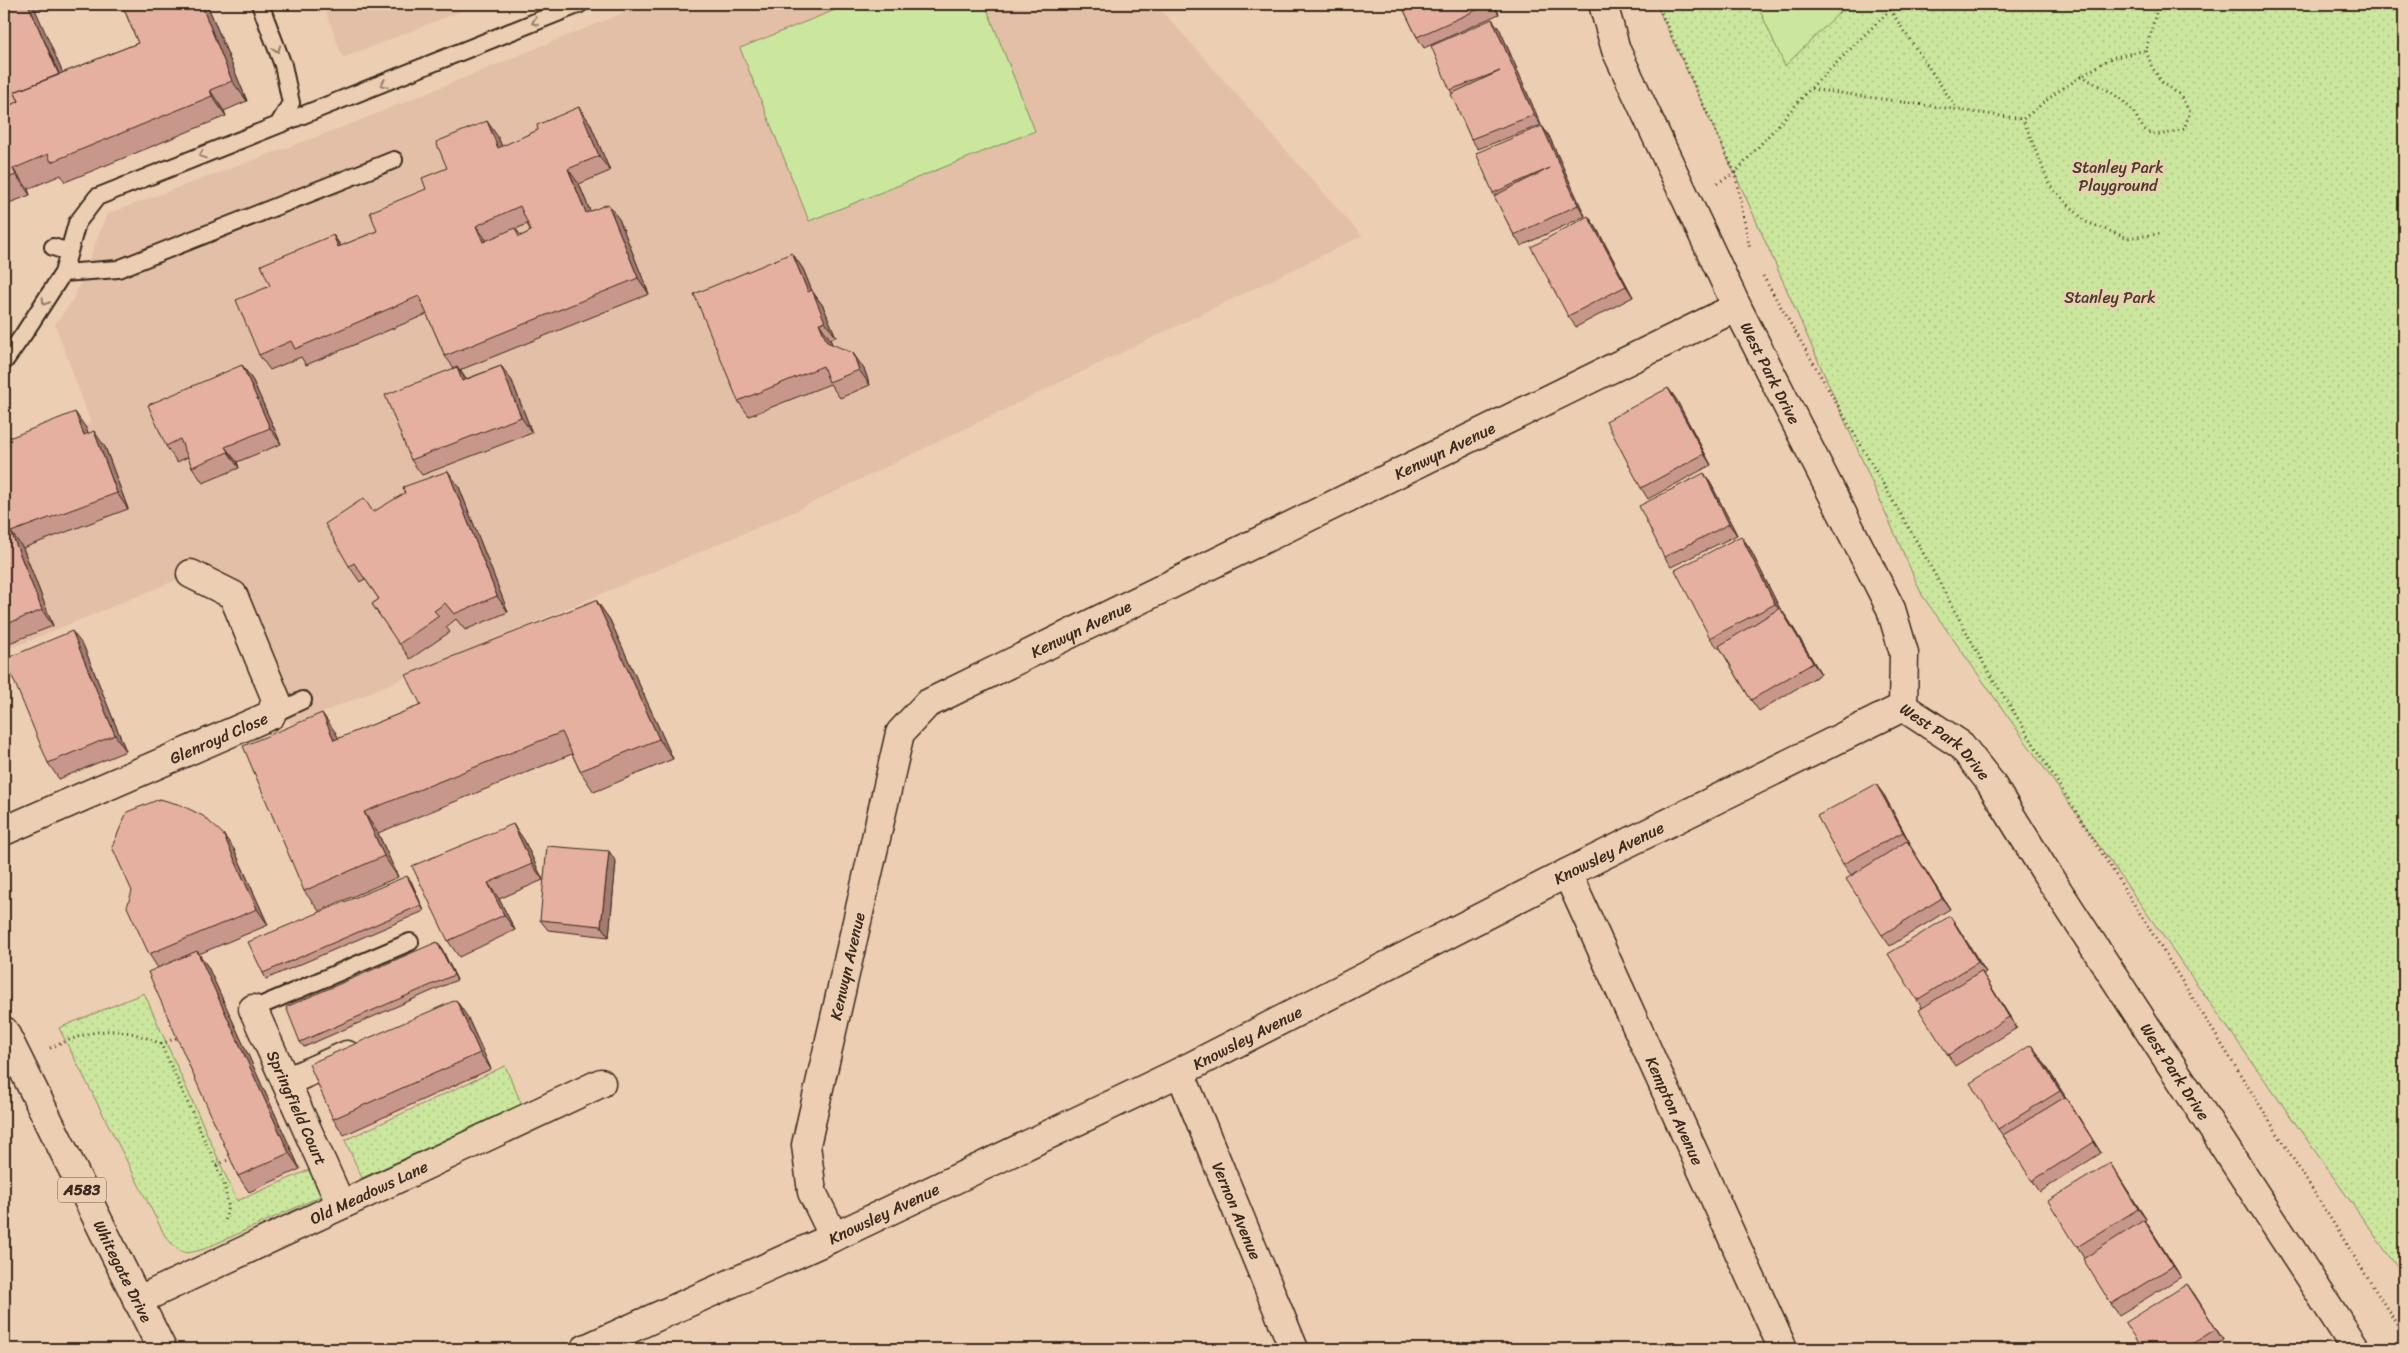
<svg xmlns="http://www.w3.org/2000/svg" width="2408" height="1353" font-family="Sriracha,sans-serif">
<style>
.built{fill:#e3bfa7}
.grass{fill:url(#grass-dots);stroke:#83885e}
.garden{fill:#cbe69d;stroke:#83885e}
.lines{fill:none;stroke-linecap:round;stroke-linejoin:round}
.service-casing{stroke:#3b2a1e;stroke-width:20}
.minor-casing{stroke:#3b2a1e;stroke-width:31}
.tertiary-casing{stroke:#3b2a1e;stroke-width:31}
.primary-casing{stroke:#3b2a1e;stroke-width:31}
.path{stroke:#3b2a1e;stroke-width:3;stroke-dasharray:1 4;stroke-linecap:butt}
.service{stroke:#ecceb2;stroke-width:16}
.minor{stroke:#ecceb2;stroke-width:28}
.tertiary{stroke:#ecceb2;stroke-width:28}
.primary{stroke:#ecceb2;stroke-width:28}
.wall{fill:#c6978a;stroke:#3b2a1e;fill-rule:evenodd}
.shaded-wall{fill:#a17b71;stroke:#3b2a1e}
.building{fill:#e6b0a1;stroke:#3b2a1e;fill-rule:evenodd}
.oneway{stroke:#947c68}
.labels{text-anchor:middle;stroke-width:5;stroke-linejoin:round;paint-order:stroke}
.shield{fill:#ecceb2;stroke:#705b4a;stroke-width:1}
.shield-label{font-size:15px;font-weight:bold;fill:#3b2a1e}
.park-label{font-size:16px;fill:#493d2b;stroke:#ecceb2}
.street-label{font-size:16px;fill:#3b2a1e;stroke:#ecceb2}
</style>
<defs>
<pattern id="grass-dots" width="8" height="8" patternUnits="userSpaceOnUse" patternTransform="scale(1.25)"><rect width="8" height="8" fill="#cbe69d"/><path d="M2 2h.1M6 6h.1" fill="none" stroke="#afc587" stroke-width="1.8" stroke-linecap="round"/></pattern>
</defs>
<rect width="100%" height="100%" fill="#ecceb2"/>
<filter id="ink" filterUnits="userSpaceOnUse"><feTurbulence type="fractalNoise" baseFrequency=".02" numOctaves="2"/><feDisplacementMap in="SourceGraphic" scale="10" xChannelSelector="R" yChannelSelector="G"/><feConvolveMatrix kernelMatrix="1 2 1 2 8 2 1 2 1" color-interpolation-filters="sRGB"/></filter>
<g filter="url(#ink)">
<path class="built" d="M323,4H479L343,58Z
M645,4H1156L1362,236L789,514L291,726L273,691L233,595L191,574L4,651V457L91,423L55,324L73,300L107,214L351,124Z"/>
<path class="grass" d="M1656,4H2404V1277L1922,595L1747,200Z
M144,993L237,1201L309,1170L321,1196L204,1249C182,1256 180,1253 165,1236L59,1028Z
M505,1066L522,1105L362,1178L345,1140Z"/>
<path class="garden" d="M850,4H985L1035,131L809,221L740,48Z
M1757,4H1848L1785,66Z"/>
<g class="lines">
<defs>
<path id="service" d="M278,125L580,4
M53,247L69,252
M63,273L118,269L394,160
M4,362L23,335L63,273L77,223L97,197L278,125L291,103L283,65L260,4
M271,715L303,700
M253,1009L410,942"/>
<g id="minor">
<path id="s1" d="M4,831L271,715L276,699L233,595L191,574"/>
<path id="s2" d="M1567,873L1783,1349"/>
<path id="s3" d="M253,1009L341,1205"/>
<path id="s4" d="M1180,1072L1294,1349"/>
<path d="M286,1082L347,1055"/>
<path id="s5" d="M834,1237L812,1192L806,1145L900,733L927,704L1737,307"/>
<path id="s6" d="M137,1301L601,1083"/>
</g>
<g id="tertiary">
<path id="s7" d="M1603,4L1616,50L1737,307L1891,609L1904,653L1903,707"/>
<path id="s8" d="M1903,707L1961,745L1990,782L2045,871L2356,1349"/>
<path id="s9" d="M585,1349L834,1237L1180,1072L1567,873L1903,707"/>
</g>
<g id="primary">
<path id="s10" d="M4,1031L162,1349"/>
</g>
</defs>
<use href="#service" class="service-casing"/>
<use href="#minor" class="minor-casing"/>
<use href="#tertiary" class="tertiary-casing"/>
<use href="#primary" class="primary-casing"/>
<path class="path" d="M1657,4L1735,173L1750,250
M2154,4L2157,9L2146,50L2111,58L2057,92L2023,119L2050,186L2086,222L2128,238L2160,234
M2227,4L2238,7L2263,4
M1890,10L1956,108
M2081,76C2093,83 2108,89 2119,98C2149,119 2132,146 2184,129L2190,112L2179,94L2162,82L2152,67L2146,50
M1811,89L2023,119
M1717,183L1735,173L1810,89L1896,4
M1763,276L1922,551L1985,666L2404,1336
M161,1044L179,1037
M50,1048C94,1029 116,1023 161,1044L224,1183L228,1205L225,1222
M217,1165L232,1158"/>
<use href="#service" class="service"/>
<use href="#minor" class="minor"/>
<use href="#tertiary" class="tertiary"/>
<use href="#primary" class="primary"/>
</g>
<path class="wall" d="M4,4H51L35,10L62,73L138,43L122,4H207L247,101L224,111L226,116L65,182L61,175L28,189L30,195L4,205Z
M1401,4H1494L1499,14L1424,48L1417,37Z
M1500,30L1541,125L1478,149L1471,139L1452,93L1450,90Z
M579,107L590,123L610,171L579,184L590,211L619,219L649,294L460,370L466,379L501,366L512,381L532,433L422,475L411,460L454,368L445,356L427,314L306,365L301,357L270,370L259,355L270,286L333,235L341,246L377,231L426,189L447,168L498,137L502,147L538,130ZM527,224L531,231L521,236L516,229Z
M1542,126L1549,136L1585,216L1521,246L1514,235L1493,193Z
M1588,216L1596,227L1633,297L1576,327L1568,316Z
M792,253L803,269L812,291L823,306L836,337L830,339L832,345L864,369L870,385L840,398L830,384L749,416L738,401Z
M242,365L253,381L281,444L237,462L239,468L203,483L192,467L188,457L177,462L166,446Z
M1668,388L1676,399L1711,465L1648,499L1641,488Z
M86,428L88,433L105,447L128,509L23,548L53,626L4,645V440Z
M1704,473L1711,484L1737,535L1671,567L1664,557Z
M459,487L508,612L465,630L456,619L446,627L450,632L410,659L372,604L379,599L365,579L360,582L349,566L374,512Z
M1741,536L1749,547L1780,609L1788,619L1821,674L1759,711L1751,700L1720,648H1718L1710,638Z
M596,600L610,620L673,759L594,792L580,771L572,754L378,833L398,877L319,911L304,891L336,733L338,739L421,705Z
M84,647L126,751L59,779L48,763Z
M1884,795L1910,843L1909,844L1950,909L1890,946L1882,935L1860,870L1851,875L1843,864Z
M513,824L524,840L543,880L499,899L515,930L459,957L448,941Z
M234,849L268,925L199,954L208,967L300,1169L249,1192L238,1176L158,968L149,954L132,891Z
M616,862L609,937L548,930L540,920Z
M411,881L424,911L266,979L263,973Z
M1950,916L1986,972L1983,974L2017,1028L1955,1066L1948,1055L1922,1008L1917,1000Z
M441,947L457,980L304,1047L300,1042Z
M467,1016L491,1069L344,1135L333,1119Z
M2039,1055L2101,1153L2040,1192L2006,1140L1998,1129Z
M2110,1163L2146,1219L2145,1220L2181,1277L2119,1315L2111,1304L2084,1258L2077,1247Z
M2187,1284L2223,1340L2209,1349H2142Z"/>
<path class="shaded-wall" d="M28,4H31L35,9L72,94L61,78Z
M201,4H207L247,101L232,81Z
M1492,4H1494L1499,14Z
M1492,19L1500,30L1541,125L1534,115Z
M210,90L224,111L226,116L212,96Z
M579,107L590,123L610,171L599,156Z
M487,121L498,137L509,164L498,148Z
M1542,126L1549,136L1585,216L1578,205Z
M13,169L28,189L30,195L16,175Z
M568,169L579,184L597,228L586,213Z
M608,204L619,219L649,294L638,278Z
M1588,216L1596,227L1633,297L1626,286Z
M476,226L487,241L483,242Z
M333,235L344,251L338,247Z
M792,253L803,269L812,291L823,306L836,337L825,322L808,292Z
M819,323L830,339L838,358L827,342Z
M853,353L864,369L870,385L859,370Z
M242,365L253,381L281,444L270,428Z
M501,366L512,381L532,433L521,417Z
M457,367L468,383L462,381Z
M1668,388L1676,399L1711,465L1704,454Z
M75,412L86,428L95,451L84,435Z
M94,431L105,447L128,509L117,493Z
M225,447L237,462L239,468L228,452Z
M448,471L459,487L508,612L497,596Z
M1704,473L1711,484L1737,535L1729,524Z
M11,532L23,548L53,626L42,610Z
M1741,536L1749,547L1783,615L1775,604Z
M596,600L610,620L673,759L659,739Z
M1780,608L1788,619L1821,674L1813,663Z
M72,631L84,647L126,751L115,735Z
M322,713L336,733L349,761L334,740Z
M1876,784L1884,795L1910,843L1903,832Z
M364,812L378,833L398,877L384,856Z
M513,824L524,840L543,880L532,864Z
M223,834L234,849L268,925L257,909Z
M1907,841L1914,852L1950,909L1942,898Z
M609,851L616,862L609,937L601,926Z
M407,876L411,881L424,911L421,905Z
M488,883L499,899L515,930L504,915Z
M1950,916L1957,926L1986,972L1978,962Z
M437,942L441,947L457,980L454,975Z
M197,951L208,967L300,1169L289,1153Z
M1981,971L1988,982L2017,1028L2009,1017Z
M456,1000L467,1016L491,1069L480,1053Z
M2031,1045L2039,1055L2068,1101L2060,1091Z
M2065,1097L2073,1108L2101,1153L2094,1142Z
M2110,1163L2117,1174L2146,1219L2138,1209Z
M2144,1220L2152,1231L2181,1277L2173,1266Z
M2187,1284L2195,1295L2223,1340L2216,1329Z"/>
<path class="building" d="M4,4H28L59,75L14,92L19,101L4,108Z
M122,4H201L232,81L210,90L212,96L51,162L48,154L13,169L16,175L4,179V108L19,101L14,92L138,43Z
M1401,4H1490L1417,37Z
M1492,19L1534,115L1471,139L1451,94L1500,71L1450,90L1431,46Z
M579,107L599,156L568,169L586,213L608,204L638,278L445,356L419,296L295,349L291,341L259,355L236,300L270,286L261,265L333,235L338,247L377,231L370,212L426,189L422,178L447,168L436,142L487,121L498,148L538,130L537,125ZM520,206L531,231L519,237L515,228L483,242L476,226Z
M1542,126L1578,205L1514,235L1494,196L1550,168L1493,193L1476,153Z
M1588,216L1626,286L1568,316L1531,247Z
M792,253L808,292L812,290L825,322L819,323L827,342L853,353L859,370L829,382L823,366L738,401L694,294Z
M242,365L270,428L225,447L228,452L192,467L180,439L166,446L148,405Z
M501,366L521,417L411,460L385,395L457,367L462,381Z
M1668,388L1704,454L1641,488L1606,421Z
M75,412L84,435L94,431L117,493L11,532L42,610L4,625V440Z
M448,471L497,596L454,614L445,603L434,611L439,616L399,644L372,604L379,599L354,563L349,566L325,524L364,498L373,512L405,493L403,487Z
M1704,473L1729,524L1664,557L1639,506Z
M1741,536L1775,604L1710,638L1675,570Z
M596,600L659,739L580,771L562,732L364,812L384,856L304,891L243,746L322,713L334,740L421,705L406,675Z
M1780,608L1813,663L1751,700L1719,646Z
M72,631L115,735L48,763L5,659Z
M1876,784L1903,832L1843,864L1817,816Z
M160,799L181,805L203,816L223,834L257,909L149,954L127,907L132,891L112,847L127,812Z
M513,824L532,864L488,883L504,915L448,941L412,866Z
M1907,841L1942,898L1882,935L1846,879Z
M547,846L609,851L601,926L540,920Z
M407,876L421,905L263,973L248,942Z
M1950,916L1978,962L1917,1000L1888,954Z
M437,942L454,975L300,1042L286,1007Z
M197,951L289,1153L238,1176L148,972Z
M1981,971L2009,1017L1948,1055L1919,1010Z
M456,1000L480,1053L333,1119L309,1064Z
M2031,1045L2060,1091L1998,1129L1970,1083Z
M2065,1097L2094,1142L2032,1181L2003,1135Z
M2110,1163L2138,1209L2077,1247L2048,1201Z
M2144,1220L2173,1266L2111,1304L2083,1259Z
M2187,1284L2216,1329L2184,1349H2142L2125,1323Z"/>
<defs><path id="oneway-chevron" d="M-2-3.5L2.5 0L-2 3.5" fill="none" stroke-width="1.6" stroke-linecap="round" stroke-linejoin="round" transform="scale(1.25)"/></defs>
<g class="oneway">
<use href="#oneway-chevron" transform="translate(535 22) rotate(158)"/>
<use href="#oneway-chevron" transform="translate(277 49) rotate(70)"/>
<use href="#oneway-chevron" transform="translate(384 84) rotate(158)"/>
<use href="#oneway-chevron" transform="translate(202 155) rotate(159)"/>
<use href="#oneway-chevron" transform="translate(45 302) rotate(122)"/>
</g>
</g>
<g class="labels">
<rect class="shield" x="58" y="1177.5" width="48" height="25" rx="4"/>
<g class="shield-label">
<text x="82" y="1195">A583</text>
</g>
<g class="park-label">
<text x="2118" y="173">Stanley Park<tspan x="2118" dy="18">Playground</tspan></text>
<text x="2110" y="303">Stanley Park</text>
</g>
<g class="street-label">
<text dy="6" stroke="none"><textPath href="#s7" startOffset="406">West Park Drive</textPath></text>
<text dy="6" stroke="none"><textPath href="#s5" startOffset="1136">Kenwyn Avenue</textPath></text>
<text dy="6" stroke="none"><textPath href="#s5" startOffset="731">Kenwyn Avenue</textPath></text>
<text dy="6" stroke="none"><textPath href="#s1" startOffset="234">Glenroyd Close</textPath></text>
<text dy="6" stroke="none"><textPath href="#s8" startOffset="55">West Park Drive</textPath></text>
<text dy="6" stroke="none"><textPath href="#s9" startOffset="1138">Knowsley Avenue</textPath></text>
<text dy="6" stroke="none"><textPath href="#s5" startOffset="281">Kenwyn Avenue</textPath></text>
<text dy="6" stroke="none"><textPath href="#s9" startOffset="732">Knowsley Avenue</textPath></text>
<text dy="6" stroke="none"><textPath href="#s8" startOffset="460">West Park Drive</textPath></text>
<text dy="6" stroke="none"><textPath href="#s3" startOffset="108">Springfield Court</textPath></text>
<text dy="6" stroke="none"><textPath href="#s2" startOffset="261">Kempton Avenue</textPath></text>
<text dy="6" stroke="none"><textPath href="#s6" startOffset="256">Old Meadows Lane</textPath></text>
<text dy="6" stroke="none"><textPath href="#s4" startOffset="150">Vernon Avenue</textPath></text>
<text dy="6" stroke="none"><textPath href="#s9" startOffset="328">Knowsley Avenue</textPath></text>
<text dy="6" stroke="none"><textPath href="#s10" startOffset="268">Whitegate Drive</textPath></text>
</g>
</g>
<rect width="2408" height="1353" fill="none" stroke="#ecceb2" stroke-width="20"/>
<rect x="10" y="10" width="2388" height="1333" fill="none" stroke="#3b2a1e" stroke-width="2" filter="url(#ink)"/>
</svg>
